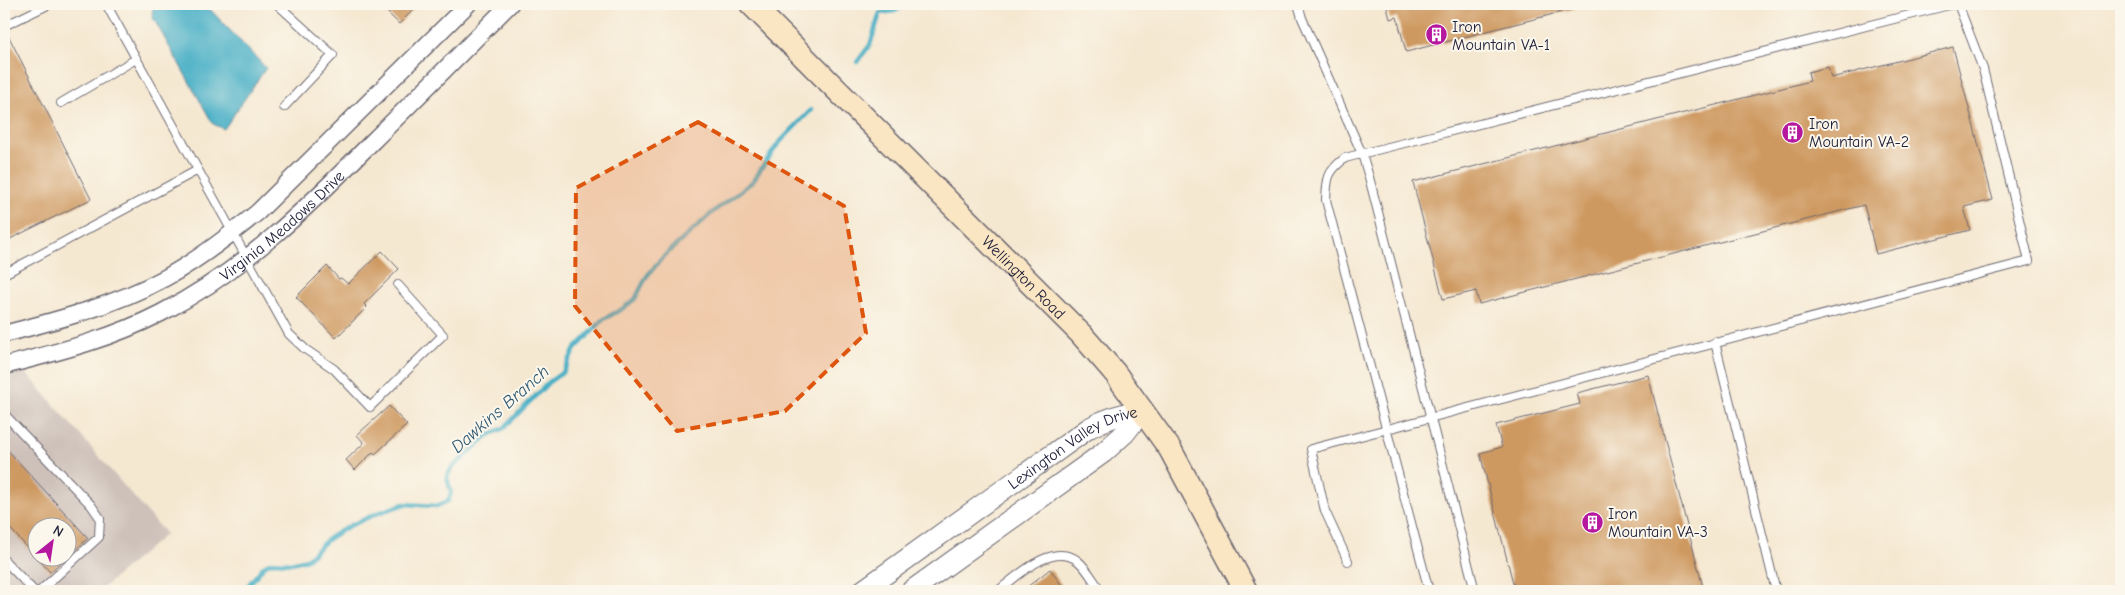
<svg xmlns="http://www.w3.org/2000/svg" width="2125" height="595" font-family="'Comic Neue',sans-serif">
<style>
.industrial{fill:#cec1ba;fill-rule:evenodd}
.water{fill:#47afc6;stroke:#346880}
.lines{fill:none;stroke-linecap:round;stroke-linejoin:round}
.stream{stroke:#47afc6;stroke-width:4.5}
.building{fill:#ce9961}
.service-casing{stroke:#6c6770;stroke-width:10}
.minor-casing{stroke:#6c6770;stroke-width:19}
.tertiary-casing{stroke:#6c6770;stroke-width:22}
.secondary-casing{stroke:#6c6770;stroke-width:25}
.service{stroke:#fff;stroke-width:8}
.minor{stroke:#fff;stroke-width:16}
.tertiary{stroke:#fff;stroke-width:20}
.secondary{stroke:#fbe6c4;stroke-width:22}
.marked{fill:#de560e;fill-opacity:0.2;stroke:#de560e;stroke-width:4;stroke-dasharray:10 6;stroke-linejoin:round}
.labels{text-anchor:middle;stroke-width:4;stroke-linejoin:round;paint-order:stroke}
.poi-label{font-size:16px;fill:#22223b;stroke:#fbf7ec;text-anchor:start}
.street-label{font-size:16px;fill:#22223b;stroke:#fbf7ec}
.water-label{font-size:18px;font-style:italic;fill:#315a73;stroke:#fbf7ec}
</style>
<rect width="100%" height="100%" fill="#fbf7ec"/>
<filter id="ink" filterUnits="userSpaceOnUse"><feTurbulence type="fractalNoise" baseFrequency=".02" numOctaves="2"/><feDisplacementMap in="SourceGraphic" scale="10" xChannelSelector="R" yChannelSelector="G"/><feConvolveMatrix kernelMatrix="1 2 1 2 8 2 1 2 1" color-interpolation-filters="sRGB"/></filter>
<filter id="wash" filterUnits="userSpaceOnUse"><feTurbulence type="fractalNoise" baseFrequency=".0096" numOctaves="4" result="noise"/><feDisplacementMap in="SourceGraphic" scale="20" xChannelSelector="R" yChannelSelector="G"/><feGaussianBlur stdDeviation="1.12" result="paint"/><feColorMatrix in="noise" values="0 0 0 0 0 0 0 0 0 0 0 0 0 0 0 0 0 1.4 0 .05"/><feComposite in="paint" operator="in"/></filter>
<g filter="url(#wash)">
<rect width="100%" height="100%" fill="#f5e8d1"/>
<path class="industrial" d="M4,347L166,534L99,591H4ZM38,528H68V558H38Z"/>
<path class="water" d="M153,4H205L266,68L224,129L213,124L152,16Z"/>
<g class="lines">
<path class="stream" d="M857,62L870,45L880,13L895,11L908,4
M240,591L246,588L264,566L271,562L291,563L307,559L328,539L347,527L378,513L404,504L437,506L448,501L451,493L447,477L451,469L487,436L504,428L549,382L563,372L575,349L604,319L622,309L635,299L647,276L662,258L713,212L752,182L778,144L811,110"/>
</g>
<g id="blocks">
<path class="building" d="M379,4H419L399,24Z
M1386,4H1577V8L1406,52L1397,17L1390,19Z
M6,31L91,199L4,242V32Z
M1953,47L1993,200L1964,207L1970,230L1876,254L1864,205L1479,304L1476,291L1443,299L1413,182L1810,81L1808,72L1828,67L1831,78Z
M382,251L399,269L364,304L367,307L336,338L296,297L327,266L339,279L341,278L348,284Z
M1648,375L1704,591H1515L1480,453L1502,447L1496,425L1580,404L1577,393Z
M389,406L407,425L375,454L373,452L355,470L346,460L364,443L357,435Z
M4,446L88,538L68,557V528H38V558H66L50,572L4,522Z
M1050,569L1066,591H1022Z"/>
</g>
</g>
<g filter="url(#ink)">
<use href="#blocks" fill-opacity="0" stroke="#6c6770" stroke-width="1"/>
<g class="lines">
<defs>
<path id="service" d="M106,4L289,334L305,349L334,369L370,407L443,335L398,285
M277,4L333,55L284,107
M1298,4L1302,18L1362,154L1369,177L1475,591
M4,26L50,4
M61,103L136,59
M4,274L198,170
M1715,342L1776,591
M4,409L6,416L91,505L100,518L99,537L40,591
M4,560L34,591
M1348,561L1325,511L1311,449L2029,261L1983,69L1958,4
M998,591C1017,576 1053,541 1078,561C1087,568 1094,582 1101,591
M1429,591L1326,200C1327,178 1327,172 1345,158L1953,4"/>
<g id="minor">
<path d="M4,334C59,320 115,305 165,278C198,260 229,236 258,212L468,4"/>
<path id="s1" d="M4,366C58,352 111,339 161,313C243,271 307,208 371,143C418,97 464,50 510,4"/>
</g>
<g id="tertiary">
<path id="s2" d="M862,591L1089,428C1107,418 1123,413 1143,410"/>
<path d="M911,591L1103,453L1125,433L1143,410"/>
</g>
<g id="secondary">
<path id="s3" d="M751,4L1081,334L1115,373L1170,449L1246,591"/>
</g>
</defs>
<use href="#service" class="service-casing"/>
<use href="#minor" class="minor-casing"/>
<use href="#tertiary" class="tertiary-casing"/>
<use href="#secondary" class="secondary-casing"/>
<use href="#service" class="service"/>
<use href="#minor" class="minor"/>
<use href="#tertiary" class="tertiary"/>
<use href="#secondary" class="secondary"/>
</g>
</g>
<path class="marked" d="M698,122L844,206L866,333L785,411L677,431L575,306L576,188Z"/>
<defs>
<symbol id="building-disc" viewBox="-11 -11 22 22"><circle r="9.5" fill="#b5179e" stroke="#fbf7ec"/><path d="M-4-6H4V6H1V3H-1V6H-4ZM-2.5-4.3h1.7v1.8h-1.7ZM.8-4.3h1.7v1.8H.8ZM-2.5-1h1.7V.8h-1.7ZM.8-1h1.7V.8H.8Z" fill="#fff"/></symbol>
</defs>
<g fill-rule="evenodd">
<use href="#building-disc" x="1424" y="22" width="25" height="25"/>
<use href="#building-disc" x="1780" y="120" width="25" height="25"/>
<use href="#building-disc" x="1580" y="510" width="25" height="25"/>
</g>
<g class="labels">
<g class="poi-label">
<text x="1452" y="32">Iron<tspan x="1452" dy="18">Mountain VA-1</tspan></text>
<text x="1809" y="129">Iron<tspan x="1809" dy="18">Mountain VA-2</tspan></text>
<text x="1608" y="519">Iron<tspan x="1608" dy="18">Mountain VA-3</tspan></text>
</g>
<g class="street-label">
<text dy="6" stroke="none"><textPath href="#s1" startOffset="316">Virginia Meadows Drive</textPath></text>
<text dy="6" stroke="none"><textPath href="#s3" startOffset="386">Wellington Road</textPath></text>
<text dy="6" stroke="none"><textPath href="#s2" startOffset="256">Lexington Valley Drive</textPath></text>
</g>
<g class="water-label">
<text transform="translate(500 409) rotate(-41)" y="6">Dawkins Branch</text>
</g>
</g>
<rect width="2125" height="595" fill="none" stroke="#fbf7ec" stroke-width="20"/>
<g transform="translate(52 542) rotate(30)"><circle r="24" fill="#fbf7ec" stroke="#a4a2a5"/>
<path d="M0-4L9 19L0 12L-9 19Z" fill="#b5179e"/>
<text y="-8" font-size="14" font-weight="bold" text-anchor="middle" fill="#22223b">N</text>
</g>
</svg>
